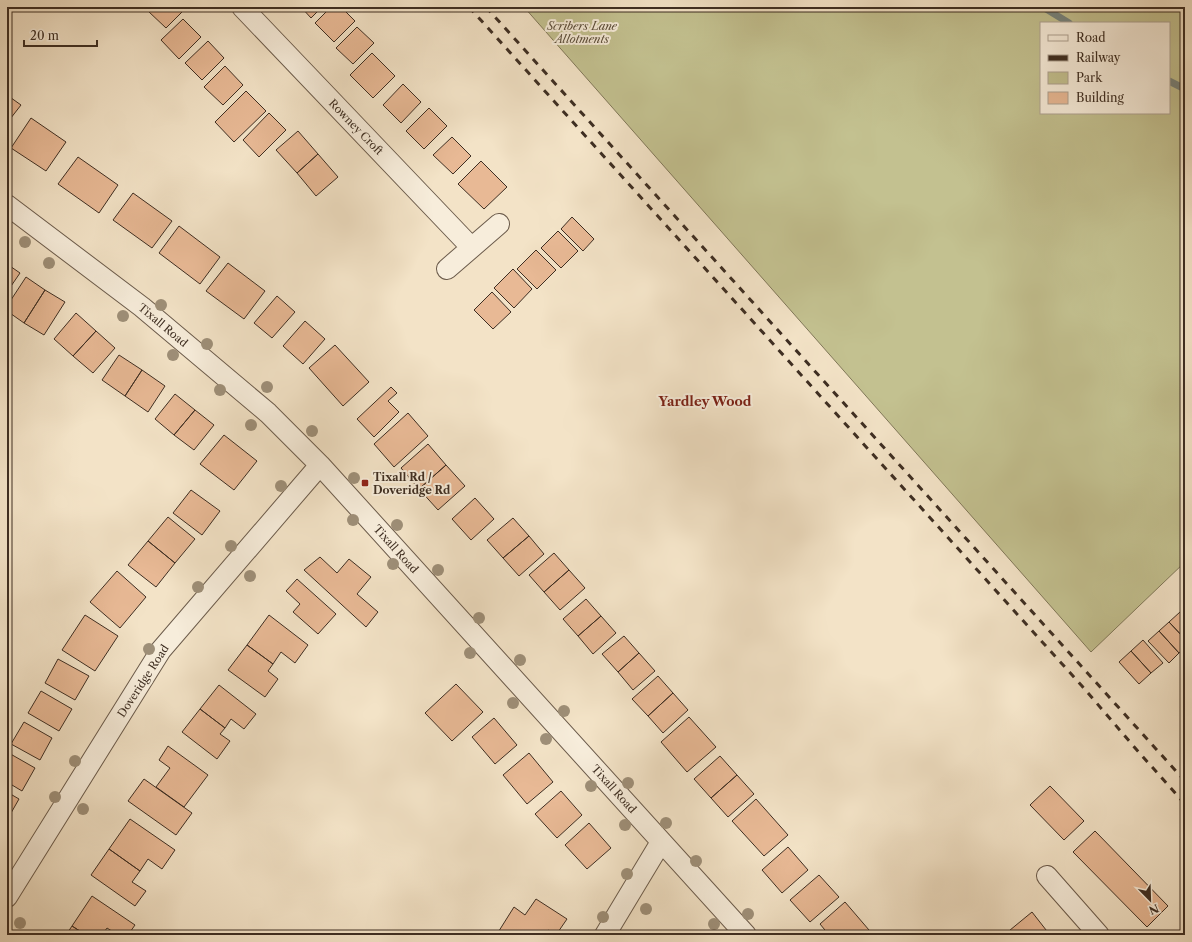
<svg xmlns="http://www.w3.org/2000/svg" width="1192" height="942" font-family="'Libre Caslon Text',serif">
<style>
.green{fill:#c3c190;stroke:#807859;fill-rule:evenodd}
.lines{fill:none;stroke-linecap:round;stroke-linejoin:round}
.stream{stroke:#77847e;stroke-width:7}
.building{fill:#e8b995;stroke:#3e2e22}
.minor-casing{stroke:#6b5b4b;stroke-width:22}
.minor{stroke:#f7eddb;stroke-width:20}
.rail{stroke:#3e2e22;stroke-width:3;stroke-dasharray:7 7;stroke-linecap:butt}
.tree{fill:#9e8f78}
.poi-dot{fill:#8f2418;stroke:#f7eddb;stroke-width:1.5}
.labels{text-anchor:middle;stroke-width:4;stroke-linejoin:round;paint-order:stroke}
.park-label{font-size:11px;font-style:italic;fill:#594b38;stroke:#f7eddb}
.street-label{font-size:11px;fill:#3e2e22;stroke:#f7eddb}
.poi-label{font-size:11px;font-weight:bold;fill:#3e2e22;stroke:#f7eddb;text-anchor:start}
.quarter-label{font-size:13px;font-weight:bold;fill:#7a1f14;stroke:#f7eddb}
</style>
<rect width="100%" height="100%" fill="#f3e3c7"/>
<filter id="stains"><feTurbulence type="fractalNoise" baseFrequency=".005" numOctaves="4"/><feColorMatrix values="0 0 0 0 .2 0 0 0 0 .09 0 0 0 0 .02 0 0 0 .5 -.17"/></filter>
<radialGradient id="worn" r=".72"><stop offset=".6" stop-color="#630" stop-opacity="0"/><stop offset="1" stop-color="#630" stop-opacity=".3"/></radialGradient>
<path class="green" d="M524,7H1185V562L1091,652ZM1041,23H1169V113H1041Z"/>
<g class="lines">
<path class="stream" d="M1043,7L1069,23
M1169,81L1185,89"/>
</g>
<path class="building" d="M152,7H181L184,10L166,28L148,11Z
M301,7H322L311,18Z
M331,7H341L355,21L334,42L315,23Z
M183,19L201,37L179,59L161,40Z
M357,27L374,43L353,64L336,48Z
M208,41L224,58L202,80L185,63Z
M372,53L395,76L373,98L350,75Z
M225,66L243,85L223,105L204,87Z
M403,84L421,102L401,123L383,105Z
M246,91L266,111L234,142L215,122Z
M7,95L21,105L7,123Z
M429,108L447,126L424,149L406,131Z
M269,113L286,130L259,157L243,140Z
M31,118L66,142L46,171L11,148Z
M298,131L318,154L297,173L276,150Z
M452,137L471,156L453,174L433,155Z
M318,154L338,177L316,196L297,173Z
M78,157L118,185L99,213L58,184Z
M481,161L507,187L484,209L458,184Z
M133,193L172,221L152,248L113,220Z
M572,217L594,239L583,251L561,229Z
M179,226L220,257L200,284L159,253Z
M558,231L578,251L561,268L541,248Z
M536,250L556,270L537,289L517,269Z
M228,263L265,291L244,319L206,291Z
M7,264L20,273L7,292Z
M513,269L532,289L514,308L494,288Z
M26,277L45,290L24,323L7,311V306Z
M45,290L65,302L44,335L24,323Z
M492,292L511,312L493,329L474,310Z
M277,296L295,312L272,338L254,323Z
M76,313L96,331L73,356L54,339Z
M305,321L325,339L303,364L283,346Z
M96,331L115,348L93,373L73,356Z
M335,345L369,382L343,406L309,368Z
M119,355L142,370L125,396L102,380Z
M142,370L165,386L148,412L125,396Z
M391,387L397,393L388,401L399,412L374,437L357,419Z
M175,394L195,410L174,435L155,419Z
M195,410L214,425L194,450L174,435Z
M408,413L428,436L394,467L374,444Z
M224,435L257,461L234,490L200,464Z
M428,444L446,465L419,489L401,468Z
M446,465L465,486L438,510L419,489Z
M191,490L220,511L202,535L173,513Z
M475,498L494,519L471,540L452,519Z
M168,517L195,539L175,563L148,541Z
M513,518L529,536L503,558L487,540Z
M529,536L544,554L519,576L503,558Z
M148,541L175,563L156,587L128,565Z
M554,553L569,570L544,592L529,575Z
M320,557L337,573L349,559L371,577L357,594L378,612L366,627L304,570Z
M569,570L585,588L560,610L544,592Z
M117,571L146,597L120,628L90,602Z
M297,579L336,614L318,634L293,612L300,604L286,591Z
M586,599L601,616L578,636L563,619Z
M1180,612L1185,618V639L1169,622Z
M85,615L118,636L95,671L62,650Z
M269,615L308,645L295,663L281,652L273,664L247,645Z
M601,616L616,633L593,654L578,636Z
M1169,622L1185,639V648L1179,653L1159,631Z
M1159,631L1179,653L1169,663L1148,641Z
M624,636L639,653L618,672L602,654Z
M1143,640L1163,663L1151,673L1131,651Z
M247,645L273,664L268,671L278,679L265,697L228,670Z
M1131,651L1151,673L1139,684L1119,662Z
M639,653L655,671L633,690L618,672Z
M58,659L89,676L75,700L45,683Z
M658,676L673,693L648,716L632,699Z
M456,684L483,712L452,741L425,713Z
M219,685L256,714L244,729L231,719L225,728L200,709Z
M41,691L72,709L59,731L28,713Z
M673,693L688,710L663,733L648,716Z
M200,709L225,728L220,734L230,741L217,759L182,732Z
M689,717L716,747L687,772L661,742Z
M494,718L517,745L495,764L472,737Z
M24,722L52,738L40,760L11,744Z
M168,746L208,775L184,807L156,787L170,768L159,760Z
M7,752L35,768L22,791L7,782Z
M529,753L553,782L527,804L503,775Z
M720,756L737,775L711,798L694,779Z
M737,775L754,794L728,817L711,798Z
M144,779L192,813L176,835L128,801Z
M1050,786L1084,821L1064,840L1030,805Z
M561,791L582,815L557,838L535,814Z
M7,792L19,799L7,820Z
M756,799L788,835L764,856L732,821Z
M130,819L175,850L162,869L148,859L140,871L109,849Z
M589,823L611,848L587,869L565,845Z
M1095,831L1168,906L1147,927L1073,852Z
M788,847L808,870L782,893L762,870Z
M109,849L140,871L132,882L146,891L135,906L91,875Z
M819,875L839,897L810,922L790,900Z
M92,896L135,925L128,935H118L107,928L102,935H86L72,926Z
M536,899L567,919L556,935L548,930L545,935H499L497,934L514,907L525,915Z
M845,902L869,930L863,935H829L820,924Z
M1032,912L1050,935H1004Z
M72,926L86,935H66Z"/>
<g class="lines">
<defs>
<path id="minor" d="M242,7L471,247
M7,205L142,307L268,413L320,465L746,935
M447,269L499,224
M1047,876L1099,935
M7,897L161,650L320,465
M605,935L661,842"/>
</defs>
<use href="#minor" class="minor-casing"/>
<use href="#minor" class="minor"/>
<path class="rail" d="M469,7L1082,686L1136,749L1185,804
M486,7L1185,781"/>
</g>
<g class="tree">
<circle cx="25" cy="242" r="6"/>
<circle cx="49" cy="263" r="6"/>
<circle cx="161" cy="305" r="6"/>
<circle cx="123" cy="316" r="6"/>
<circle cx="207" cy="344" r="6"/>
<circle cx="173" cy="355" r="6"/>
<circle cx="267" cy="387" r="6"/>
<circle cx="220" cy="390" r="6"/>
<circle cx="251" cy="425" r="6"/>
<circle cx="312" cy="431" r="6"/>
<circle cx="354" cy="478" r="6"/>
<circle cx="281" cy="486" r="6"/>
<circle cx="353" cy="520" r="6"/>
<circle cx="397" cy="525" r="6"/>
<circle cx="231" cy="546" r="6"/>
<circle cx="393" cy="564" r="6"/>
<circle cx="438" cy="570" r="6"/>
<circle cx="250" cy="576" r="6"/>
<circle cx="198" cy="587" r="6"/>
<circle cx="479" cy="618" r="6"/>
<circle cx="149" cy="649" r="6"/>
<circle cx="470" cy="653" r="6"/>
<circle cx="520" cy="660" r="6"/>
<circle cx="513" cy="703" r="6"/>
<circle cx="564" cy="711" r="6"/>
<circle cx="546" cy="739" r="6"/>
<circle cx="75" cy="761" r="6"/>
<circle cx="628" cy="783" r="6"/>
<circle cx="591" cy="786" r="6"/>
<circle cx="55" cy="797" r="6"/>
<circle cx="83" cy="809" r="6"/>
<circle cx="666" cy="823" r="6"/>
<circle cx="625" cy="825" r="6"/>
<circle cx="696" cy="861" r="6"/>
<circle cx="627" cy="874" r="6"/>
<circle cx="646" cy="909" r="6"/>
<circle cx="748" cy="914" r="6"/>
<circle cx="603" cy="917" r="6"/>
<circle cx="20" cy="923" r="6"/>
<circle cx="714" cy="924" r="6"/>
</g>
<rect class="poi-dot" x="361" y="479" width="8" height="8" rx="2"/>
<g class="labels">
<g class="park-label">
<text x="582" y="30">Scribers Lane<tspan x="582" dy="13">Allotments</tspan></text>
</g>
<g class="street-label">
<text transform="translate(356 127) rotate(46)" y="4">Rowney Croft</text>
<text transform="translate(163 325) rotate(40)" y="4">Tixall Road</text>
<text transform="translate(396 549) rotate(48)" y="4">Tixall Road</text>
<text transform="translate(143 681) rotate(-57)" y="4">Doveridge Road</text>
<text transform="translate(614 789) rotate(48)" y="4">Tixall Road</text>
</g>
<g class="poi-label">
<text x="373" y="481">Tixall Rd /<tspan x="373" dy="13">Doveridge Rd</tspan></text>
</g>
<g class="quarter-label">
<text x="705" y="406">Yardley Wood</text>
</g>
</g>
<rect width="1192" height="942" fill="none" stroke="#f3e3c7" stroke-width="24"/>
<rect x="8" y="8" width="1176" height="926" fill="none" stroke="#3e2e22" stroke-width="2"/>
<rect x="12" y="12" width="1168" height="918" fill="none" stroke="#3e2e22"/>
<rect x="1040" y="22" width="130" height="92" fill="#f7eddb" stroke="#ada191"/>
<rect x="1048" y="35" width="20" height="6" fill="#f7eddb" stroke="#ada191"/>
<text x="1076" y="42" font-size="12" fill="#3e2e22">Road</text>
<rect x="1048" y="55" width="20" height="6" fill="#3e2e22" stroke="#ada191"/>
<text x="1076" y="62" font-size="12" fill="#3e2e22">Railway</text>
<rect x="1048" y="72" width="20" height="12" fill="#c3c190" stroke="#ada191"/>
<text x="1076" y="82" font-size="12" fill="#3e2e22">Park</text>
<rect x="1048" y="92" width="20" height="12" fill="#e8b995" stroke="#ada191"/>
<text x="1076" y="102" font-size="12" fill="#3e2e22">Building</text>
<g transform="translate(1150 900) rotate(157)" stroke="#f7eddb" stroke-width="3" paint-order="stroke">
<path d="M0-3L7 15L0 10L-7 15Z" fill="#3e2e22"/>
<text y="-6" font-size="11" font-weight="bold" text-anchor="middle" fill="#3e2e22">N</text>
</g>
<path d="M24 40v6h73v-6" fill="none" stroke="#3e2e22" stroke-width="2"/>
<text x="30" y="40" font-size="12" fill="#3e2e22" stroke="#f7eddb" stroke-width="3" paint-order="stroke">20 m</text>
<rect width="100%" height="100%" filter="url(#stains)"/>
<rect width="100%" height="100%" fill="url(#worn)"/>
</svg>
